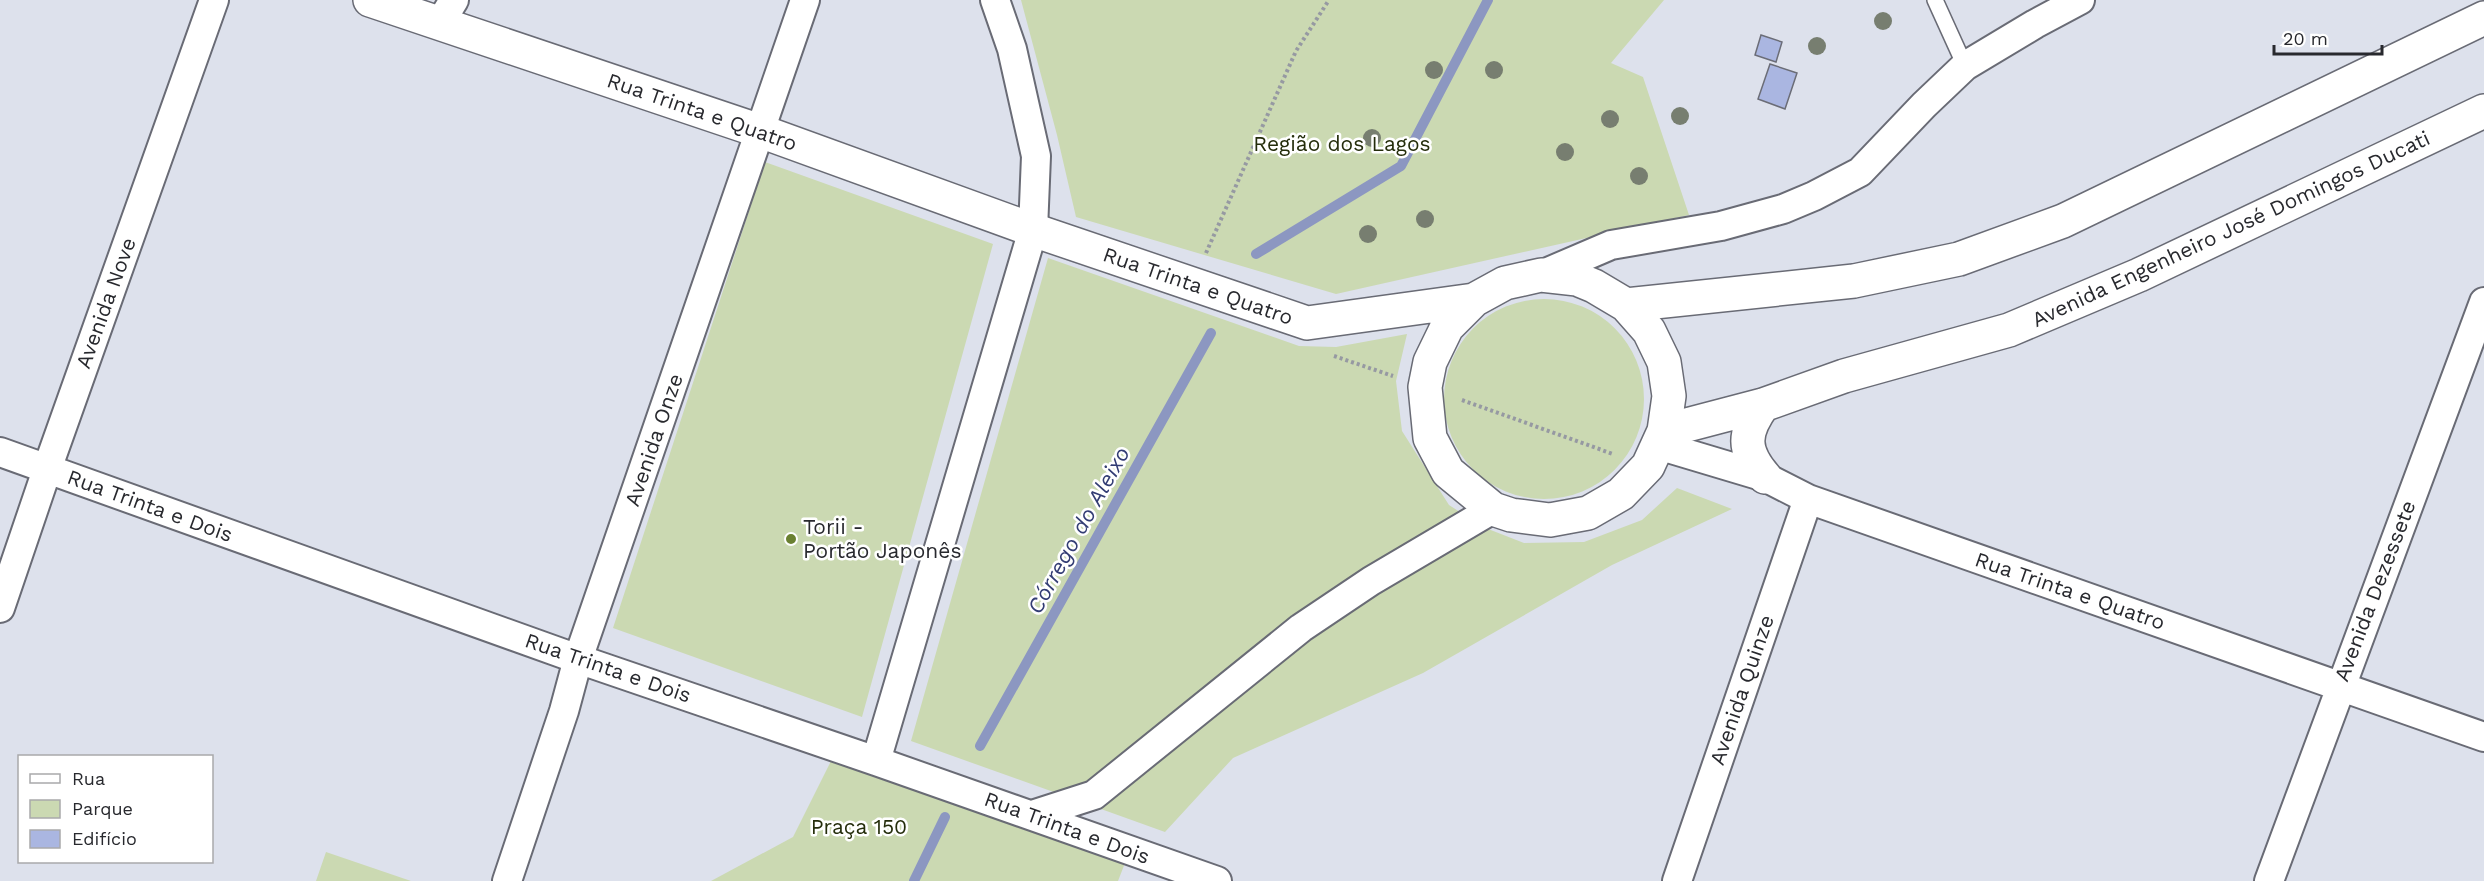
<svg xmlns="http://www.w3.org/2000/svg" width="2484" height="881" font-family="'Work Sans',sans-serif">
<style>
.green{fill:#cbd9b2}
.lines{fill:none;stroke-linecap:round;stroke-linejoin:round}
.stream{stroke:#8c97c1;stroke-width:10}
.building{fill:#aab6e1;stroke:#6b6d77;stroke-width:1.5}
.service-casing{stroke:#696b75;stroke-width:18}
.minor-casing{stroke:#696b75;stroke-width:32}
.secondary-casing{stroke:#696b75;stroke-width:36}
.path{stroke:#9699a2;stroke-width:4;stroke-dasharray:3 3;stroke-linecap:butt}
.service{stroke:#fff;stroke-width:15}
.minor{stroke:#fff;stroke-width:28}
.secondary{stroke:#fff;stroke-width:33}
.tree{fill:#777e70}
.poi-dot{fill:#6a8031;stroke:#fff;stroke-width:2}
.labels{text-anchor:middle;stroke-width:5;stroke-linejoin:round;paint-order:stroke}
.street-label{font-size:21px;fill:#28292e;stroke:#fff}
.park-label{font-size:21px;fill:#242d0b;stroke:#fff}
.poi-label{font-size:21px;fill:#28292e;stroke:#fff;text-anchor:start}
.water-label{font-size:22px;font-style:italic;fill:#333d74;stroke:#fff}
</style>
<rect width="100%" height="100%" fill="#dde1ec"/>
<path class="green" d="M1021,0H1664L1611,63L1643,77L1689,215L1336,294L1076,217L1057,135Z
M765,162L993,244L862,717L613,628Z
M1048,258L1299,346L1336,347L1407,334L1396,381L1402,431L1449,505L1483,527L1524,543L1584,542L1642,520L1677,488L1732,509L1612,565L1423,673L1233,758L1165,832L911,741Z
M1444 399a100 100 0 1 1 200 0a100 100 0 1 1-200 0Z
M831,761L1125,863L1118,881H711L793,837Z
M326,852L411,881H316Z"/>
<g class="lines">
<path class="stream" d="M1256,254L1401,166L1488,0
M980,746L1211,333
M914,881L945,817"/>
</g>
<path class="building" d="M1761,35L1782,42L1776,62L1755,55Z
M1770,64L1797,73L1785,109L1758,99Z"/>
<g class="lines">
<defs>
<path id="service" d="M1935,0L1965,66"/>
<path id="minor" d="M440,23L454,0
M1541,275L1611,245L1721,226L1783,209L1814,196L1860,172L1924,105L1965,66L2035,24L2080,0
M1658,445L1765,477L1808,499L2484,737
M0,452L578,659L876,761L1217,881
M0,608L51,458L214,0
M876,761L1033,230L1036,156L1012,49L995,0
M1032,815L1094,795L1301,628L1371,581L1493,509
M507,881L564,711L578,659L805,0
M1677,881L1808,499
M2269,881L2484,302"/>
<path id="secondary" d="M370,0L760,131L1033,230L1307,323L1474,300L1505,283L1541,275L1577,279L1594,286L1626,305L1649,331L1664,362L1669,396L1664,431L1648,466L1621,494L1588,513L1550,520L1511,515L1493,509L1448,472L1430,438L1425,387L1430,362L1447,327L1474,300
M1626,305L1854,281L1959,259L2063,221L2484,18
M1763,405C1743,433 1742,450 1765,477
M1664,431L1763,405L1844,376L2009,330L2139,275L2484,111"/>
</defs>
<use href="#service" class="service-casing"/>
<use href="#minor" class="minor-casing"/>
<use href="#secondary" class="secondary-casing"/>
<path class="path" d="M1206,253L1296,51L1329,0
M1334,356L1393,376
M1462,400L1613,454"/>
<use href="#service" class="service"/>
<use href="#minor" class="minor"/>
<use href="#secondary" class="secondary"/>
</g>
<g class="tree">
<circle cx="1883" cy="21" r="9"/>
<circle cx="1817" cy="46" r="9"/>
<circle cx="1434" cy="70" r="9"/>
<circle cx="1494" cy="70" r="9"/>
<circle cx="1680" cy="116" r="9"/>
<circle cx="1610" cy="119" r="9"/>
<circle cx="1372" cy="138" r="9"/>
<circle cx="1565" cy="152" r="9"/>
<circle cx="1639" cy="176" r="9"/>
<circle cx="1425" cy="219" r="9"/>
<circle cx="1368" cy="234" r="9"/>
</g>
<circle class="poi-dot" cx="791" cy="539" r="6"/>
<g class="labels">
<g class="street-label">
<text transform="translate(702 112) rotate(19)" y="7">Rua Trinta e Quatro</text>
<text transform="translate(2231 229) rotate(-25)" y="7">Avenida Engenheiro José Domingos Ducati</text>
<text transform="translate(1198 286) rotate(19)" y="7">Rua Trinta e Quatro</text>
<text transform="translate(106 303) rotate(-70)" y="7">Avenida Nove</text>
<text transform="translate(654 440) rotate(-71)" y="7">Avenida Onze</text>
<text transform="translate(150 506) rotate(20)" y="7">Rua Trinta e Dois</text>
<text transform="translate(2070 591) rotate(19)" y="7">Rua Trinta e Quatro</text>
<text transform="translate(2375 591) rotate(-69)" y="7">Avenida Dezessete</text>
<text transform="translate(608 668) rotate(19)" y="7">Rua Trinta e Dois</text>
<text transform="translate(1742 690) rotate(-71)" y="7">Avenida Quinze</text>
<text transform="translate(1067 828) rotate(20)" y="7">Rua Trinta e Dois</text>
</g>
<g class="park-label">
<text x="1342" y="151">Região dos Lagos</text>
<text x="859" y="834">Praça 150</text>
</g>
<g class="poi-label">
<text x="803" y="534">Torii -<tspan x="803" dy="24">Portão Japonês</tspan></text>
</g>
<g class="water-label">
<text transform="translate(1078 530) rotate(-61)" y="8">Córrego do Aleixo</text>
</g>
</g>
<rect x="18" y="755" width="195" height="108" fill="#ffffff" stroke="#a9a9ab" stroke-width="1.5"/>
<rect x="30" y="774" width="30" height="9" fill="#ffffff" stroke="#a9a9ab" stroke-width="1.5"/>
<text x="72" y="785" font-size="18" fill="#28292e">Rua</text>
<rect x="30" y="800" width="30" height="18" fill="#cbd9b2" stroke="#a9a9ab" stroke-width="1.5"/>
<text x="72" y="815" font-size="18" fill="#28292e">Parque</text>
<rect x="30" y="830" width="30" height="18" fill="#aab6e1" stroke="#a9a9ab" stroke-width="1.5"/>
<text x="72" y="845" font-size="18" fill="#28292e">Edifício</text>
<path d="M2274 45v9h108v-9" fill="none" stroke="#28292e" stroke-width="3"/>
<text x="2283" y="45" font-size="18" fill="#28292e" stroke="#ffffff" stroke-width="4.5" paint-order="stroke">20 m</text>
</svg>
